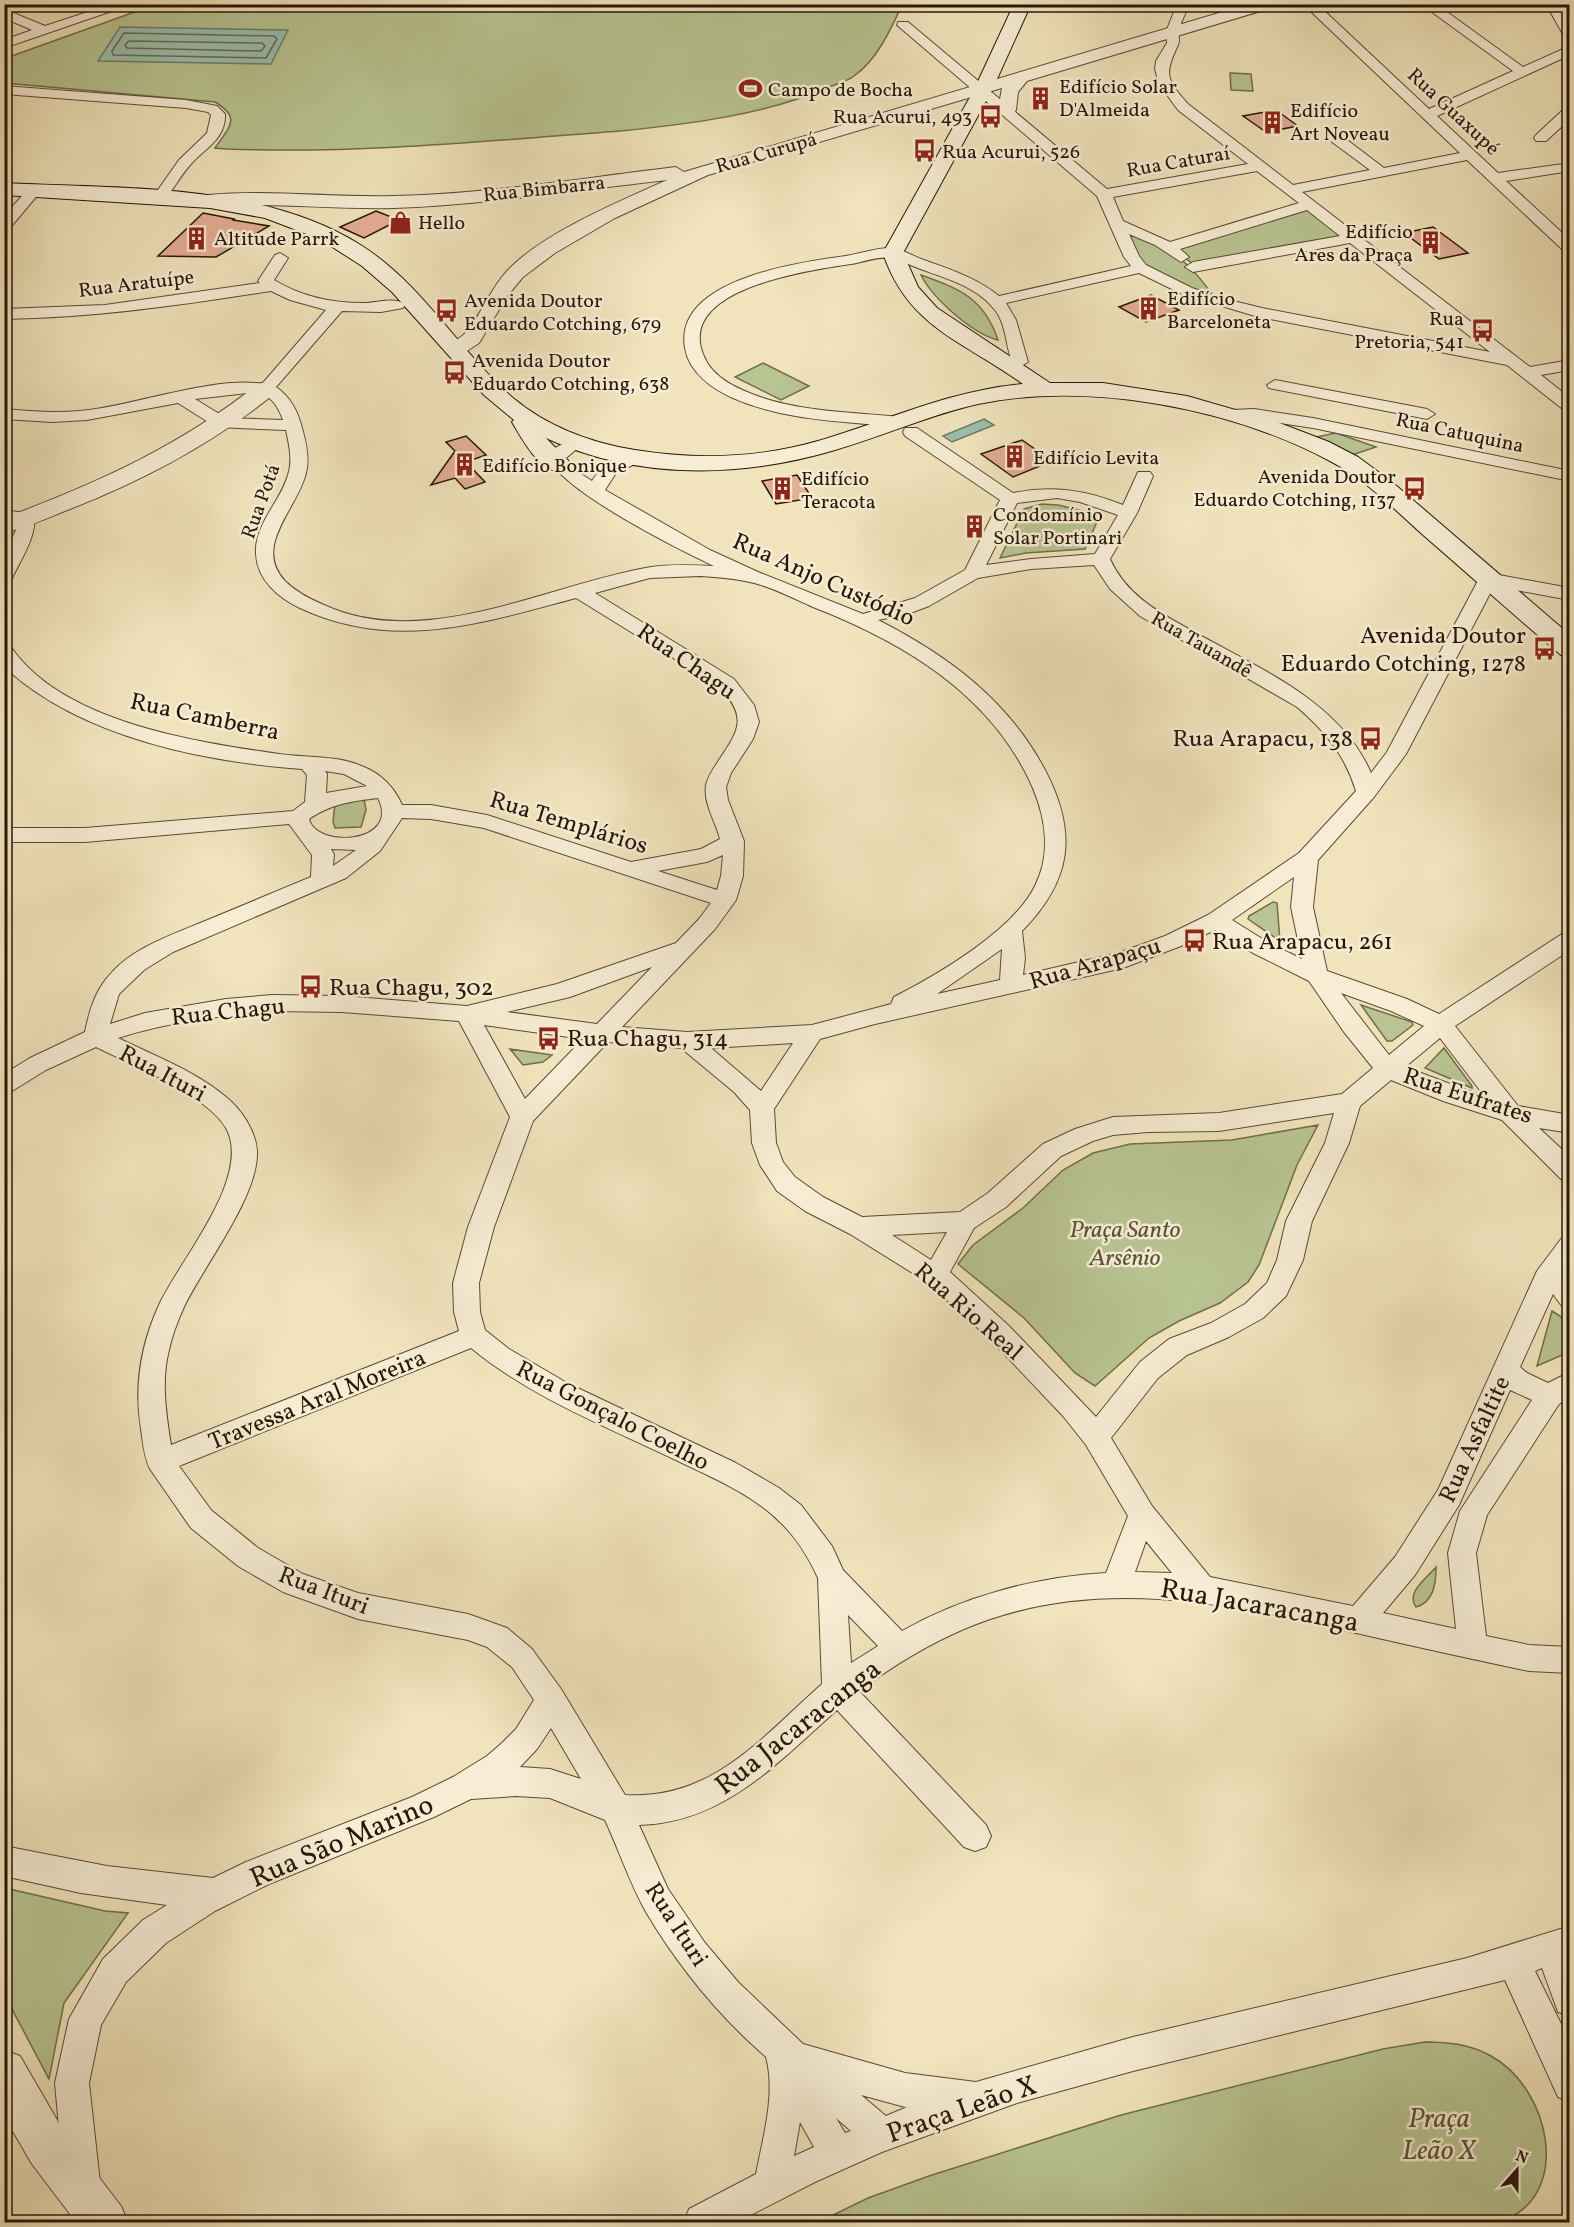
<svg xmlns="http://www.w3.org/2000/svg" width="1574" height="2227" font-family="Vollkorn,serif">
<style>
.green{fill:#b8c492;stroke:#706e4d;stroke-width:1.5}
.water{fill:#9cbfac;stroke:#6d7c6a;stroke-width:1.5}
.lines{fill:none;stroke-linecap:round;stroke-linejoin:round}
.shore{stroke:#626b5a;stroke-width:1.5}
.building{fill:#e3ad96;stroke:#271708;stroke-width:1.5}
.minor-casing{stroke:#5a4a35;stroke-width:2}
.tertiary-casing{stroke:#5a4a35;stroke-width:2}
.secondary-casing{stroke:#271708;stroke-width:2}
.minor{fill:#f6edd4;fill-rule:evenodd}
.tertiary{fill:#f6edd4;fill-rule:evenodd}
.secondary{fill:#f6edd4;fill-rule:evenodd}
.labels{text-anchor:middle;stroke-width:5;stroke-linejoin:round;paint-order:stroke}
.far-poi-label{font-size:20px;fill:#271708;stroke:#f6edd4;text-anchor:start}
.far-street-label{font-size:20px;fill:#271708;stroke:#f6edd4}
.street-label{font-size:24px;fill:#271708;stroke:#f6edd4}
.poi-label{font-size:24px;fill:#271708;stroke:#f6edd4;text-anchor:start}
.park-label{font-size:24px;font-style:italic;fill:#5a5438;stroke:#f6edd4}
.near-street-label{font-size:28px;fill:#271708;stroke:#f6edd4}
.near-park-label{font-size:28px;font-style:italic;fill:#5a5438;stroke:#f6edd4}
</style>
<rect width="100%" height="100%" fill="#f1e4bd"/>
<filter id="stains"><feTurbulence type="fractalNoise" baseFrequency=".00333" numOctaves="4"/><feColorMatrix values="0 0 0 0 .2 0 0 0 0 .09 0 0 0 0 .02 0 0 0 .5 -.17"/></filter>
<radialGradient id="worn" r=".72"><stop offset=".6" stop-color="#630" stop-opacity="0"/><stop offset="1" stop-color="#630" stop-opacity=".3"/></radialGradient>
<path class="green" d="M154,5H902C891,29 877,60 854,76C848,81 837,84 829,87C765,115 689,124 620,131C488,141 358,154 226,149L215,148C229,127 242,118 215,102L5,83V60L9,57Z
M1230,73L1251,74L1253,91L1231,90Z
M1308,207L1346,237L1197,267L1172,248Z
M1122,227C1169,248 1187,257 1216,300L1146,270Z
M921,275C960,289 984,298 998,340C973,334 933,299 921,275Z
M763,363L809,386L781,400L735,377Z
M1336,433L1376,447L1349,456L1311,438Z
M1042,504L1058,505L1100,515L1085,549L1026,553L1000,558L1024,509Z
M364,799L366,810L361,827L335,828L333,822L335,803Z
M1273,902L1277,903L1280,941L1248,919L1249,916Z
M1361,1005L1412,1022L1413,1025L1392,1041H1387Z
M1444,1048L1472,1086V1088L1425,1068Z
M510,1049L552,1055L543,1062L523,1065Z
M1318,1125L1297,1165L1259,1265L1248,1282L1220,1303L1179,1321L1149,1338L1095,1386L1075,1373L1024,1318L958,1264L973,1245L1023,1208L1063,1170L1093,1153L1130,1144L1232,1140Z
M1552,1311L1569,1322V1352L1537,1366Z
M1436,1567C1436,1583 1434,1602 1416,1607C1405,1593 1427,1578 1436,1567Z
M5,1888L105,1911L128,1913L64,2003L49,2079L5,1996Z
M1425,2042C1448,2042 1470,2044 1491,2056C1551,2089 1574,2198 1499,2222H819L868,2198L929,2176L1121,2115L1383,2049Z"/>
<path class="water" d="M120,27L288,30L271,64L98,61Z
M984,419L994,425L952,442L943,436Z"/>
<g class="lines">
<path class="shore" d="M124,33L274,36L277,39L266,58L113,55L112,51Z
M129,41L262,43L265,46L261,51L127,48L125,45Z"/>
</g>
<path class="building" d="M1276,110L1298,126L1266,132L1243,116Z
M376,211L399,220L364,238L340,227Z
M203,213L234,219L233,220L269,226L216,257L158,256Z
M1433,227L1468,253L1439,259L1404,233Z
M1151,295L1179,310L1146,322L1119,307Z
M466,436L486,455L466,462L485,482L465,489L455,478L431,485L455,451L446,442Z
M1022,440L1052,461L1013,477L981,454Z
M797,475L812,498L776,504L762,481Z"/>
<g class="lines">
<defs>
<path id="minor" d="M112,4H132L4,48V40L32,30L4,18V9L45,26Z
M1016,4H1049C1041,10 1024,10 1016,4Z
M1177,4H1189C1186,13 1180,23 1179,31C1178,36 1180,41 1178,45C1164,75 1166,79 1188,104L1293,185L1370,170L1328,139L1326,136L1328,133H1338L1384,168L1460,153L1303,4H1317L1429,109L1513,71L1421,4H1436L1523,67L1570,46V55L1437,116L1498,173L1570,163V171L1506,181L1570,240V253L1565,252L1467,160L1302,192L1530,367L1570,360V370L1541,375L1570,398V411L1564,410L1507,365L1255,316L1182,294L1139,273L1006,303L1016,320L1028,362L1020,367L1012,362C1006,346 1006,324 995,310C974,283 938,277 908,264C902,262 897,258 891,258C878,256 864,262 851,264C811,270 677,288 703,354C712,379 740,390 763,398C806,412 853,412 898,417L904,418L906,422L904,426L898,427C843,421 785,421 733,398C712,389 689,372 685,348C673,279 801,262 846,256C861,253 877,248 891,248C902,249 911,255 921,259C949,269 975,277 999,296L1131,266L1124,257L1097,196L897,25L898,22H908L1107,189L1248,164L1178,110L1159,84L1155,69L1156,61L1167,43L1166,32ZM1257,171L1299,203L1170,242L1123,221L1113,197ZM1307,210L1340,236L1193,262L1185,267L1193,272L1350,243L1490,352L1262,308L1225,299L1192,288L1146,265L1139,256L1129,234L1155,245L1181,262L1189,257L1180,249Z
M1546,4H1559L1570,24V40L1564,36Z
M4,86L186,100L217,106L225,114C226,139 205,148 191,164C181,175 174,188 165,200L160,201L153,197L179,160L207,133L211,115L208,112L186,108L4,94Z
M1570,107V119L1546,141H1536L1534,138L1536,135L1565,108Z
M34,187L41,191L9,229L4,230V216L29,188Z
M280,253L288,258L274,280C302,297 332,303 364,303C376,303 397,296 405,305L403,308L381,312L342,311L276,387C291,397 298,412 302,428C306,442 310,459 306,473C298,508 252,546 285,581C296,592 310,599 324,605C426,652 549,584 651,567C672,564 693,565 714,566C676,548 566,493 548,458L553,449L576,437L582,438L585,442L566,458L575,470L592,481C601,466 621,448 641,453L644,457L641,461L616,473L605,490L710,550L758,572L863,614L915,598L965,570L1000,500L905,436L903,432L905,428H917L1013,493C1052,485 1086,490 1123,505L1138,472H1150L1153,476L1137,513L1110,559C1125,593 1156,611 1187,628C1253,666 1339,699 1371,773L1387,752L1481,575L1488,573L1570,588V600L1494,586L1406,754L1374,797L1318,860L1313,907L1327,971L1407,999L1439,1014L1562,934L1570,932V950L1455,1026L1518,1106L1570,1115V1133L1539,1128L1570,1157V1181L1561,1179L1502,1120L1443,1101L1391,1080L1360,1106L1349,1143L1312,1221L1303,1260L1286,1296L1263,1318L1229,1337L1187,1355L1158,1378L1111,1438L1152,1506L1210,1577L1353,1606L1395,1557L1438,1490L1537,1271L1561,1239L1570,1236V1265L1565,1271L1570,1278V1308L1561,1305L1553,1294L1520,1367L1527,1373L1548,1383L1570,1372V1397L1559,1404L1487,1515L1476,1553L1486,1636L1529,1645L1570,1647V1673L1529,1671C1471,1659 1413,1646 1356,1633C1225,1603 1094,1574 964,1629C927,1645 891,1667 859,1691L986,1825L991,1836L986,1847L975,1851L964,1847L837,1710C778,1762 724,1823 639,1825L668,1889L705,1943L738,1982L803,2044L905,2073L976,2082L1133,2037L1467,1958L1570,1926V2016L1558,2012L1542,1968L1535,1971L1570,2042V2102L1558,2097L1505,1980L1133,2071L1017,2103L882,2152L815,2182L737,2222H684L689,2209L756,2174C763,2137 776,2094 766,2057C719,2016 678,1966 646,1912C630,1884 619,1850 605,1820L550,1798L516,1796L471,1799L434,1817L269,1884L215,1911L166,1943L126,1982L101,2025L89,2083L100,2183L94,2195L82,2201L70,2195L64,2183L55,2083L69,2019L103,1959L143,1920L167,1905L81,1893L4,1876V1846L107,1866L213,1878L246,1862L412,1797L453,1777L487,1756L502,1743L516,1729L534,1700L512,1667L487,1647L468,1640L358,1619L283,1592L238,1566L191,1528L150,1469C144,1457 143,1443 141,1429C134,1387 141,1344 159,1305C179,1261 253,1177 226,1128C207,1095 130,1064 96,1047L46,1070L12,1091L4,1093V1074L30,1058L85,1032C89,1012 94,994 107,978C131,947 175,934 210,919C244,905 277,891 311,877L312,855L289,824L85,842H4V828H85L293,811L305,802L307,775L302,769C206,762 84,738 9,671L4,666V645L11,647C62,722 195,742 279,754C307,758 338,755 364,767C381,774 395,788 402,805H431L487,815L631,862L701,849L720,839C716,822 703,803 706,785C708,776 714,768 719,760C740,729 747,717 720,687L576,598C482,623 394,652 300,608C279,598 257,580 256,554C254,524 280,503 288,475C293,461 289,444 286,430L216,427L178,403L87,420L52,422L4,419V409C37,412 70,414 102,408C144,401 223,376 262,384L326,310L290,300L271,291C182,305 94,318 4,319V309L105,305L260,283L258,281L275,255ZM256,392C271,395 278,406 283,420L226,418L195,399ZM1057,498L1080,502L1118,515L1095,554L1031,559L986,565L1017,503ZM1094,565L1110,589L1140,616L1297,707C1325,731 1345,755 1356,791L1299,853L1208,915L1165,936L1118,953L1023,975L1025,958L1022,931C1072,880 1078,833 1045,770C1008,700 947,655 878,620L908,614L929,606L978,578L1031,569ZM700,576C715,577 730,578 745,581C768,585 792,598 813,607C903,642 991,694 1032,786C1046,818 1051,854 1035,886C1013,931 937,975 894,997L891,1004L812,1025L687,1032L622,1027L715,929L736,900L743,876L744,841L728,800L726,787L731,773L753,739L759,722L754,705L734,679L595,593L650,578ZM325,771L344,774L367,786L326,793L327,774ZM378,798C401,844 316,849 309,819C331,804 352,801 378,798ZM402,818L431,819L484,828L711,903L699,919L676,943L557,984L467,1006L342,996L272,995L226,999L145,1013L110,1024L119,994L144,970L173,952L346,878L380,851ZM331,849L356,850L333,866L334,854ZM723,855L721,876L717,890L658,871L707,862ZM1294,877L1291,907L1302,959L1269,943L1232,920ZM1215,930L1253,953L1309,981L1344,1032L1373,1068L1342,1094L1219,1113L1113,1117L1075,1129L1043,1144L988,1193L960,1212L862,1217L823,1197L795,1177L783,1162L776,1143L774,1109L820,1039L875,1024L1123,968L1181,946ZM1002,949L1000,980L937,994ZM652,967L597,1024L507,1012L570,997ZM1341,993L1391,1011L1424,1026L1389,1055ZM272,1011L342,1012L459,1021L510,1117L468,1227L453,1283L454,1312L459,1331L171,1445C166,1414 161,1380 169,1350C172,1336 178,1320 184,1307C204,1265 259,1196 257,1151C256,1131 241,1109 226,1097C197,1072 153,1055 118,1038C168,1022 220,1016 272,1011ZM484,1025L583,1039L525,1099ZM1440,1038L1485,1097L1405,1067ZM608,1042L681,1048L734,1092L750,1110L752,1143L760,1165L777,1191L805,1211L850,1234L927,1282L991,1340L1063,1416L1086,1445L1128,1516L1106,1573C1036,1577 963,1596 902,1631L843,1570L832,1546L801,1505L779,1488L736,1463L567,1383L509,1349L485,1330L480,1312L479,1283L494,1227L533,1121ZM793,1043L761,1091L711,1048ZM1334,1113L1325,1143L1286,1221L1277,1260L1267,1283L1245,1304L1211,1323L1169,1339L1140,1362L1096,1417L1009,1326L950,1272L974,1228L1006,1207L1061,1156L1093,1141L1113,1135L1148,1132L1219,1131ZM947,1232L931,1260L892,1235ZM471,1348C532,1398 608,1427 678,1461C713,1478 752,1494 780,1522C795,1536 809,1558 818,1578L822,1684C762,1737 713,1800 625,1795L561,1689L532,1649L507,1628L468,1614L358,1593L303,1574L258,1548L211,1510L179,1466ZM1510,1390L1532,1400L1460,1511L1448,1553L1456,1629L1383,1613L1415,1575L1459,1505ZM1146,1541L1172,1573L1135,1572ZM848,1615L878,1646L851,1663ZM551,1728L581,1779L550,1769L520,1767L537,1749ZM861,2095L905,2107H907L886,2116ZM836,2118L851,2131L845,2133ZM800,2122L814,2147L794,2156Z
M1275,380L1427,409L1435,414L1427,419L1269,388L1267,385Z
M1254,409L1313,418L1570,471V481L1313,428L1254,419L1231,420L1223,415L1231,410Z
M4,510L32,514C41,528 20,562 13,576L11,580L4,581V555L17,528V522L4,520Z"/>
<path id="tertiary" d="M1249,4H1276L1274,7L1027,81L1018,92L1016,110L1013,114H1001L998,110L1002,88L708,175L615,218L555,253L523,277L508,295L479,343L464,353L457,355L450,353L446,349C452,341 461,339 467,331C483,312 490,289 508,270C543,233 620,201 667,180C576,190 486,205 394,208C332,210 270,201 207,207L200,205L197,201L200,197L207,195C270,189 332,198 394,196C489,194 582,178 676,167L684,172Z
M266,382L274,384L277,389L274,394C212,444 144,480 70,509C48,518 27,527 4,533V518C96,484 182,445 258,384Z
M4,2050L20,2056L64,2132L121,2206L128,2222H76L32,2164L4,2116Z"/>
<path id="secondary" d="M1014,4H1031L992,90L903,253L918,287L937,308L1050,383H1103L1187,396L1277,422L1329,442L1358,457L1392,482L1570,635V657L1561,655C1514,615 1468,574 1422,534C1393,508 1365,479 1330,461C1231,408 1089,381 978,404C929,415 883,436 835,450C741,478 636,480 546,438L573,466L569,471C542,478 524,442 512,422L514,420L484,395L392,292L362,266L320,239L265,218L210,208L4,195V183C119,189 259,182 359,244C422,283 458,350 513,398C548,427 591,443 635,450C696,460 759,458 818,441C886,421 951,390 1023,384C964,341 908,328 883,253L974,90Z"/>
</defs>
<use href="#minor" class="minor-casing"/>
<use href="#tertiary" class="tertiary-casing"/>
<use href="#secondary" class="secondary-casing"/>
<use href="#minor" class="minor"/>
<use href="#tertiary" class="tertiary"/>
<use href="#secondary" class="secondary"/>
</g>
<defs>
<symbol id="stadium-bare" viewBox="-9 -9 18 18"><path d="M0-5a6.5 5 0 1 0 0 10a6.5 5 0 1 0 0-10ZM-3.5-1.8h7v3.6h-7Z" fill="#8f2418" stroke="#f6edd4" stroke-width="2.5" paint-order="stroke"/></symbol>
<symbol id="building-bare" viewBox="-9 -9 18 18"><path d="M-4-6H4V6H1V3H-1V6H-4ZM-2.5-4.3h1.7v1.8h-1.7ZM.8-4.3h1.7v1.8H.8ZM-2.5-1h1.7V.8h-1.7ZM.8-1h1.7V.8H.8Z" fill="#8f2418" stroke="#f6edd4" stroke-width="2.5" paint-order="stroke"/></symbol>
<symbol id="bus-bare" viewBox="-9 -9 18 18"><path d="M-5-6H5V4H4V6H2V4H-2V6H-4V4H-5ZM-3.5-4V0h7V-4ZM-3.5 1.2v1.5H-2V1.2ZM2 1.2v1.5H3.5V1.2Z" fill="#8f2418" stroke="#f6edd4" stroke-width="2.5" paint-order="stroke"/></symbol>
<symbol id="shop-bare" viewBox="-9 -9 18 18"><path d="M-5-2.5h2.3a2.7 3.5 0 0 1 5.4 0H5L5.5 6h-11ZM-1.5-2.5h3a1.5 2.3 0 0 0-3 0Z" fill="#8f2418" stroke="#f6edd4" stroke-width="2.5" paint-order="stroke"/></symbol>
</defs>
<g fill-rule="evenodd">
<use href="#stadium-bare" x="734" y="72" width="33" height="33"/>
<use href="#building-bare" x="1024" y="82" width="33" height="33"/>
<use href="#bus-bare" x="974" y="100" width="33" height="33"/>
<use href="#building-bare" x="1256" y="106" width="33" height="33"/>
<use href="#bus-bare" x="908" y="134" width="33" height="33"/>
<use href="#shop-bare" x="384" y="206" width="33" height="33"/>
<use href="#building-bare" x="180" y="222" width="33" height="33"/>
<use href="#building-bare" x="1414" y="226" width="33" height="33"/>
<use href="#building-bare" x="1132" y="292" width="33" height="33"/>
<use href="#bus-bare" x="430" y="294" width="33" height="33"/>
<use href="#bus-bare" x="1466" y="314" width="33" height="33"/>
<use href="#bus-bare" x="438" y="356" width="33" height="33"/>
<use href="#building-bare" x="998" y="440" width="33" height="33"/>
<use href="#building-bare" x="448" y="448" width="33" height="33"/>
<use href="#bus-bare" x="1398" y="472" width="33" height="33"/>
<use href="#building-bare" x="766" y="472" width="33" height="33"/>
<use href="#building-bare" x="958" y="510" width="33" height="33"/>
<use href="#bus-bare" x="1528" y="632" width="33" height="33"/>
<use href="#bus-bare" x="1354" y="722" width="33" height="33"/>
<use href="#bus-bare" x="1178" y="924" width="33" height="33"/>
<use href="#bus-bare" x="294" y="970" width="33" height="33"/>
<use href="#bus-bare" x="532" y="1022" width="33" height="33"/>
</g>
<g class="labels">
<g class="far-poi-label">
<text x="1059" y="93">Edifício Solar<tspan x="1059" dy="23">D'Almeida</tspan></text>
<text x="768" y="96">Campo de Bocha</text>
<text x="1290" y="117">Edifício<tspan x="1290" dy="23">Art Noveau</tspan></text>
<text x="972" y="123" text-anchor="end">Rua Acurui, 493</text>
<text x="942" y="158">Rua Acurui, 526</text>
<text x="418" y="229">Hello</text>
<text x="1413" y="238" text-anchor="end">Edifício<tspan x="1413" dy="23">Ares da Praça</tspan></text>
<text x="214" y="245">Altitude Parrk</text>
<text x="1167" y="305">Edifício<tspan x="1167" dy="23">Barceloneta</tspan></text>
<text x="464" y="307">Avenida Doutor<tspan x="464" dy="23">Eduardo Cotching, 679</tspan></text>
<text x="1464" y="325" text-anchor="end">Rua<tspan x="1464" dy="23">Pretoria, 541</tspan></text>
<text x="472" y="367">Avenida Doutor<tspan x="472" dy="23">Eduardo Cotching, 638</tspan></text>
<text x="1033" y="464">Edifício Levita</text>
<text x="482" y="472">Edifício Bonique</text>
<text x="1396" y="483" text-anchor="end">Avenida Doutor<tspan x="1396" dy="23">Eduardo Cotching, 1137</tspan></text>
<text x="801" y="485">Edifício<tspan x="801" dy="23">Teracota</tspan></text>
<text x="993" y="521">Condomínio<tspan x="993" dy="23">Solar Portinari</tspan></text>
</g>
<g class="far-street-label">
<text transform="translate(1454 111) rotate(43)" y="7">Rua Guaxupé</text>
<text transform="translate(766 152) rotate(-16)" y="7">Rua Curupá</text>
<text transform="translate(1178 161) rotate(-10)" y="7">Rua Caturaí</text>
<text transform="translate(544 188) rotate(-6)" y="7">Rua Bimbarra</text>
<text transform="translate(136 283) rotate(-7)" y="7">Rua Aratuípe</text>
<text transform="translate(1460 432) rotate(12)" y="7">Rua Catuquina</text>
<text transform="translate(260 501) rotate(-70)" y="7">Rua Potá</text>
<text transform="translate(1202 644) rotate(30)" y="7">Rua Tauandê</text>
</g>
<g class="street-label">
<text transform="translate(824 579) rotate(24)" y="8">Rua Anjo Custódio</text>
<text transform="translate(687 661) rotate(35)" y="8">Rua Chagu</text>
<text transform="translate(205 716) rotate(12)" y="8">Rua Camberra</text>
<text transform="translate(569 822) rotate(17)" y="8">Rua Templários</text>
<text transform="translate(1095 963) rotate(-16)" y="8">Rua Arapaçu</text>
<text transform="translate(228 1011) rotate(-6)" y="8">Rua Chagu</text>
<text transform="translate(163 1073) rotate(28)" y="8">Rua Ituri</text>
<text transform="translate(1468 1095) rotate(18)" y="8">Rua Eufrates</text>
<text transform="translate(969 1311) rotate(41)" y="8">Rua Rio Real</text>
<text transform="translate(317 1399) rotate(-22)" y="8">Travessa Aral Moreira</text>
<text transform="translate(613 1415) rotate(27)" y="8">Rua Gonçalo Coelho</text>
<text transform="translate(1474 1439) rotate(-65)" y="8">Rua Asfaltite</text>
<text transform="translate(324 1590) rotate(21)" y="8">Rua Ituri</text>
<text transform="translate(677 1924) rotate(57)" y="8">Rua Ituri</text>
</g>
<g class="poi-label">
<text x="1526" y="643" text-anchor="end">Avenida Doutor<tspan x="1526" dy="28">Eduardo Cotching, 1278</tspan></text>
<text x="1353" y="746" text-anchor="end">Rua Arapacu, 138</text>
<text x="1212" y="949">Rua Arapacu, 261</text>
<text x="329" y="995">Rua Chagu, 302</text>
<text x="567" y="1046">Rua Chagu, 314</text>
</g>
<g class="park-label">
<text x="1125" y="1237">Praça Santo<tspan x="1125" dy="28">Arsênio</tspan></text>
</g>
<g class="near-street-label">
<text transform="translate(1260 1604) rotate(10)" y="10">Rua Jacaracanga</text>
<text transform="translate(797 1726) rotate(-38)" y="10">Rua Jacaracanga</text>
<text transform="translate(341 1840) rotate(-23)" y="10">Rua São Marino</text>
<text transform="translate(961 2108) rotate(-19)" y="10">Praça Leão X</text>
</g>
<g class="near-park-label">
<text x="1439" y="2127">Praça<tspan x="1439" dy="32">Leão X</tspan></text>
</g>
</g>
<rect width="1574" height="2227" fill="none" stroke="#f1e4bd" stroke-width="24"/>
<rect x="6" y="6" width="1562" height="2215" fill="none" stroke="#271708" stroke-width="3"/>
<rect x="12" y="12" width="1550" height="2203" fill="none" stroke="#271708" stroke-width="1.5"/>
<g transform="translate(1517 2170) rotate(21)" stroke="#f6edd4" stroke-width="4.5" paint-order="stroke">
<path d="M0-4.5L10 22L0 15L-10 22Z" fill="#271708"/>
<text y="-9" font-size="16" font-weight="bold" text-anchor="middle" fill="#271708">N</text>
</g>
<rect width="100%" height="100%" filter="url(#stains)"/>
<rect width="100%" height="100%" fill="url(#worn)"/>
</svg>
